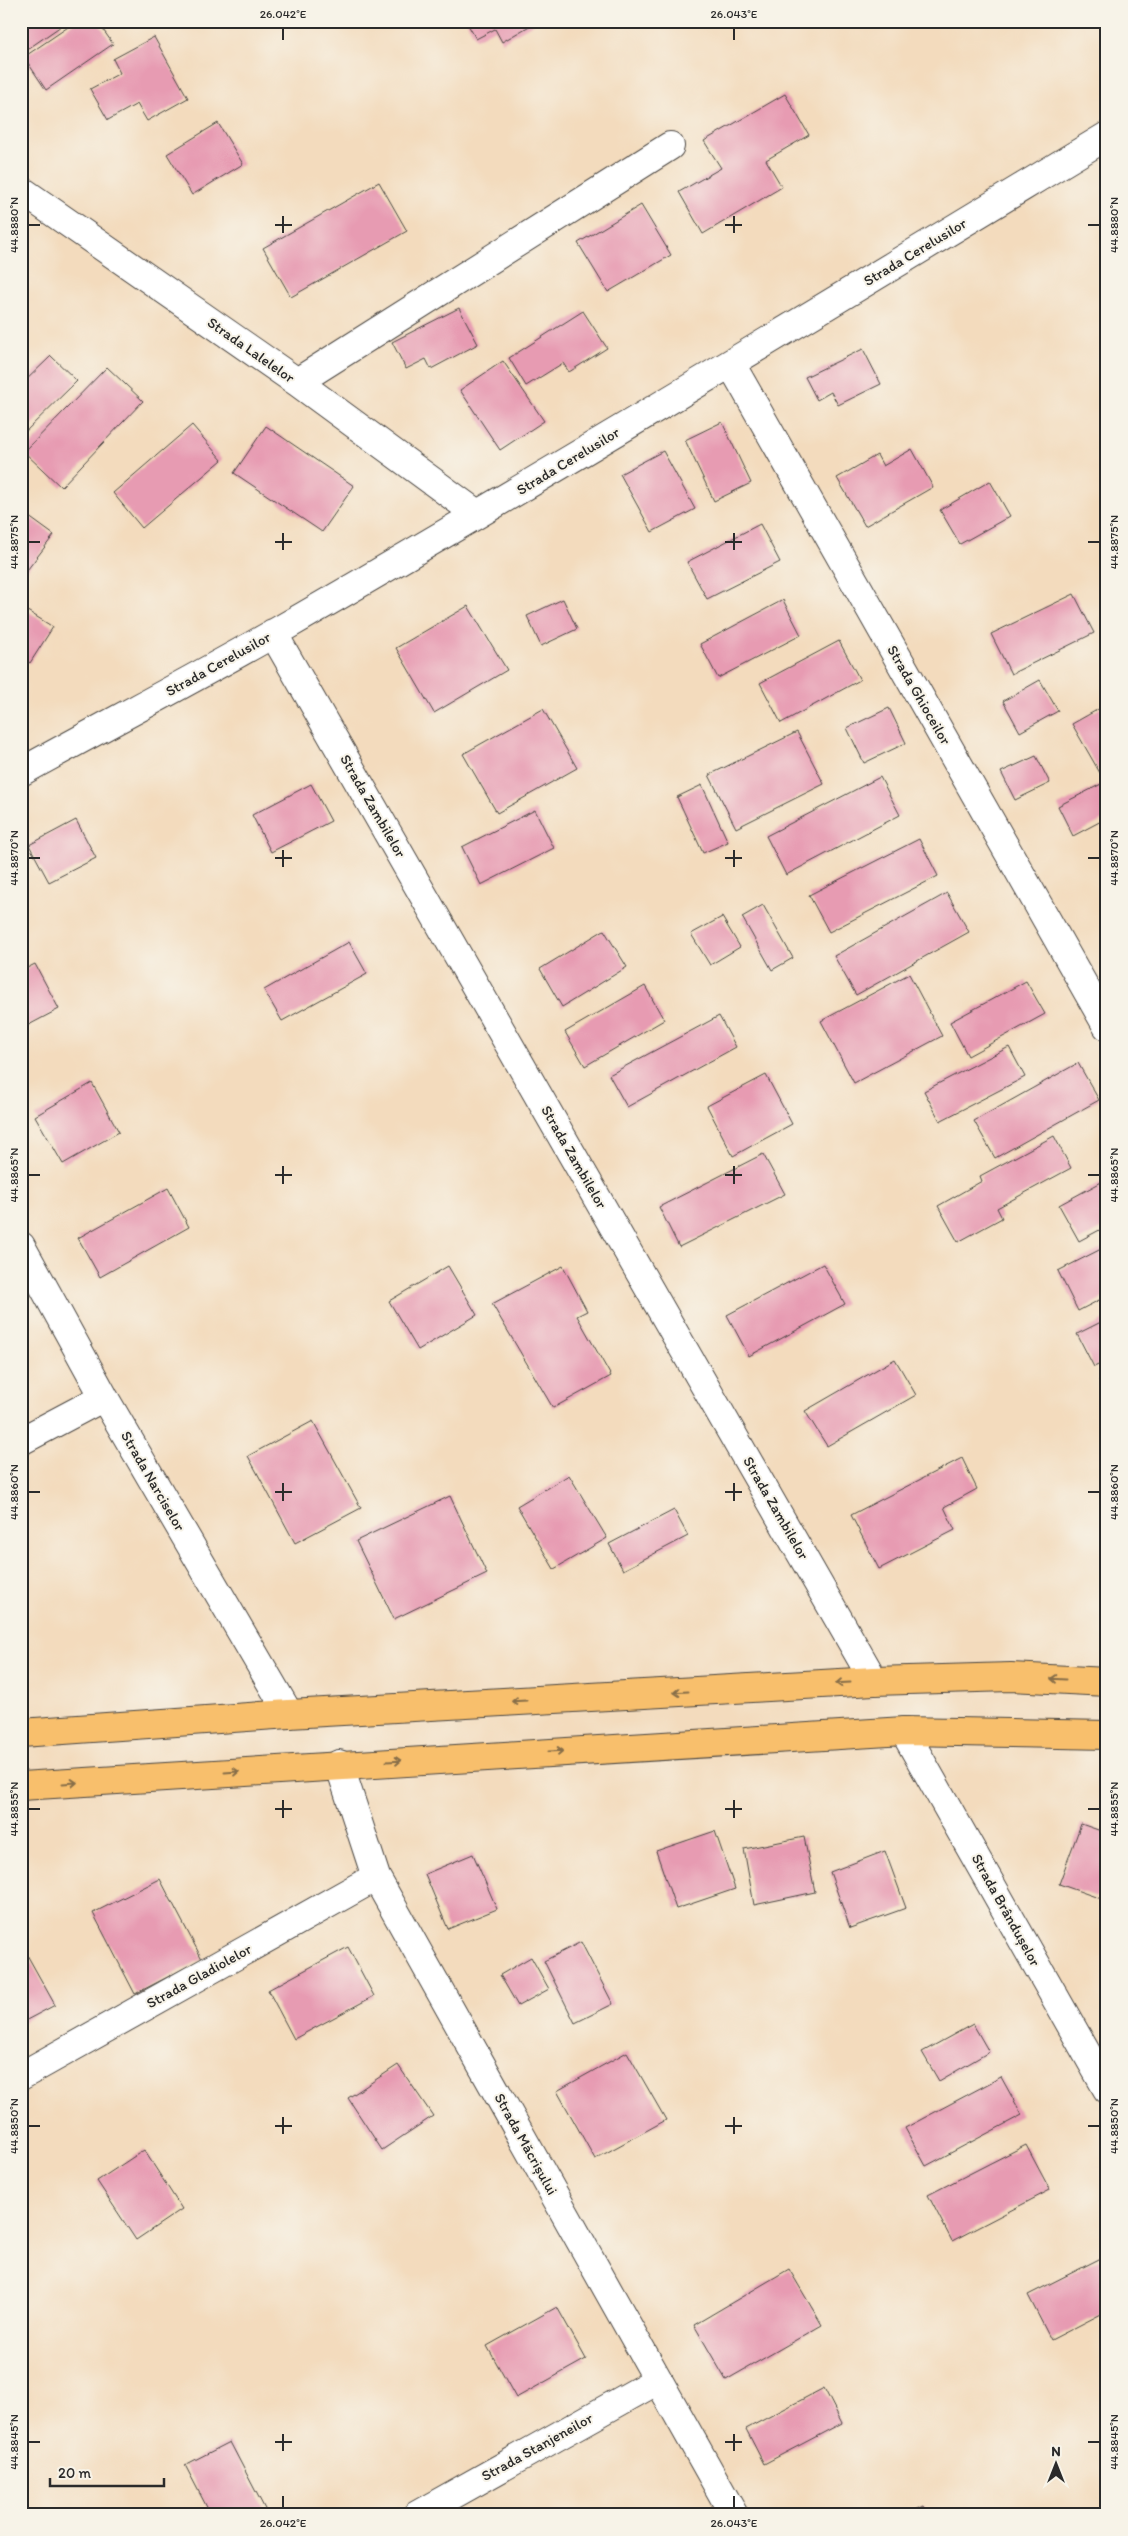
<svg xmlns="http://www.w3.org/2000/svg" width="1128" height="2536" font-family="Itim,sans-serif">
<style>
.building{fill:#e79bb2}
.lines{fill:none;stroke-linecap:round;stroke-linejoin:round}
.minor-casing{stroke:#494541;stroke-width:30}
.highway-casing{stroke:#494541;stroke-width:30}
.minor{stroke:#fff;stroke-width:28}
.highway{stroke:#f8bf6c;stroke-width:28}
.oneway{stroke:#876e48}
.ticks{fill:none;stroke:#2b2b2b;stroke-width:2}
.labels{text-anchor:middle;stroke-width:4;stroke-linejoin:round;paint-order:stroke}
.street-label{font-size:15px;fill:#2b2b2b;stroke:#f7f3e8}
.neatline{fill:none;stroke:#2b2b2b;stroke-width:2}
.ticks-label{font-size:12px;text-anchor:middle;fill:#2b2b2b}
</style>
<rect width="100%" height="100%" fill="#f7f3e8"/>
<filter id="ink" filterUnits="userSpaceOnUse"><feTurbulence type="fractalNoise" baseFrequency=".02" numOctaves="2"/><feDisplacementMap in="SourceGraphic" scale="10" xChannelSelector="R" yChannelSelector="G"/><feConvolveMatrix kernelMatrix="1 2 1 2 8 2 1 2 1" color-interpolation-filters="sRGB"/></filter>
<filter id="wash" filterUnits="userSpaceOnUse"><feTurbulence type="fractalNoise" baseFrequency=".0096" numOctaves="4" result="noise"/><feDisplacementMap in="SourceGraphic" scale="20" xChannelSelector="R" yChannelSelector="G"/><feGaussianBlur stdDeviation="1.12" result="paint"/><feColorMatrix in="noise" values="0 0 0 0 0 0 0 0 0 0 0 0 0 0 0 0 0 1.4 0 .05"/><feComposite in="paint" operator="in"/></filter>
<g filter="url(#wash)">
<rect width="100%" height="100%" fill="#f3dbbd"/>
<g id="blocks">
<path class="building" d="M21,21H58L61,26L22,53Z
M77,21H97L113,44L46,90L24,57Z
M466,21H538L502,42L495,29L476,39Z
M154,37L188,98L147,121L137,104L108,120L90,89L120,73L113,59Z
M785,94L809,135L766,160L782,187L703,234L679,192L721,168L704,141Z
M218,123L243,164L192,195L167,154Z
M379,182L407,231L291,297L263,248Z
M641,205L671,255L608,292L578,243Z
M459,308L478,344L431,369L426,359L406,369L392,342Z
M583,311L607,348L569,372L563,363L526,386L509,358Z
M863,349L881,384L838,405L831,392L817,400L805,377Z
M51,356L77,381L21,436V385Z
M503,361L544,421L500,450L460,390Z
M107,367L143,401L61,487L24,452Z
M722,422L751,483L714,501L685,440Z
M192,425L222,460L142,528L113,493Z
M266,426L354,486L322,532L234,473Z
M912,449L933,487L865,526L837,478L877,455L883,466Z
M663,451L695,509L652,532L620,474Z
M990,481L1010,516L960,544L940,510Z
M21,511L54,535L21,578Z
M760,524L780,562L707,599L687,562Z
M1074,594L1094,633L1011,674L991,634Z
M563,599L577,629L541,646L527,616Z
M783,600L801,635L718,678L700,644Z
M468,606L507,670L434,713L396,648Z
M21,607L53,627L30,663L21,657Z
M839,641L860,680L781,723L760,683Z
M1040,680L1058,711L1020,732L1003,701Z
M1104,706L1107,710V769L1100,773L1072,724Z
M889,708L906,743L864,763L847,728Z
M543,709L577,768L497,813L463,754Z
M797,732L824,784L736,828L709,775Z
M1036,756L1050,783L1015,800L1001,772Z
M880,777L900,815L786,875L766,836Z
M1107,781V818L1073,836L1058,806Z
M311,784L331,821L271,852L252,815Z
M702,785L728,842L703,853L677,797Z
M535,810L554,848L481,885L462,847Z
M76,820L96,858L49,882L29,845Z
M919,839L938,876L829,932L809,895Z
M947,893L969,932L856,995L834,956Z
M763,905L793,958L772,970L742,917Z
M722,917L740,947L710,965L691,934Z
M604,930L627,967L562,1007L540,969Z
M349,942L367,974L282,1021L264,990Z
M35,964L59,1009L21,1029V971Z
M909,974L942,1036L854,1083L821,1021Z
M1026,981L1045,1014L968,1056L950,1022Z
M645,986L664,1020L585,1066L565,1032Z
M719,1016L736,1047L627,1107L609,1075Z
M1009,1047L1025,1077L940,1121L924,1091Z
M1078,1063L1099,1100L995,1158L974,1121Z
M766,1075L792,1124L733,1156L707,1106Z
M92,1083L119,1132L63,1164L35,1116Z
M1054,1136L1071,1168L997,1208L1002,1218L958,1242L938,1206L982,1181L980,1176Z
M763,1154L785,1194L679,1247L659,1207Z
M1107,1179V1226L1079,1241L1059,1205Z
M168,1188L189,1227L100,1277L78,1238Z
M1107,1246V1296L1078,1311L1058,1271Z
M823,1264L845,1304L749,1356L727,1315Z
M448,1266L477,1315L418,1350L389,1301Z
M563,1266L587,1311L577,1316L611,1376L553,1408L492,1304Z
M1107,1319V1361L1094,1367L1077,1334Z
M895,1359L916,1395L827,1446L805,1411Z
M1107,1376V1397L1099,1380Z
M313,1421L361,1508L295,1543L248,1456Z
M962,1458L977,1489L944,1507L955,1530L879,1569L851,1515Z
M569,1475L607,1538L554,1569L517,1506Z
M450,1496L487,1574L394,1619L356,1541Z
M674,1510L688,1536L623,1570L609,1544Z
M1081,1824L1107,1833V1901L1059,1884Z
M715,1831L735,1889L676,1909L656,1851Z
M804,1837L815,1892L754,1905L744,1849Z
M885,1851L906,1908L850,1928L830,1872Z
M473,1854L497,1909L448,1929L425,1874Z
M160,1879L202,1959L135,1994L93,1913Z
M581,1942L613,2004L575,2023L544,1961Z
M21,1944L55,2005L21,2023Z
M348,1947L374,1996L294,2039L268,1990Z
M531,1957L549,1989L518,2006L500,1975Z
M973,2024L989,2052L939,2081L922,2052Z
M627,2052L666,2120L595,2159L557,2091Z
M398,2065L433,2116L382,2150L348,2098Z
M1001,2077L1022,2115L926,2166L905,2128Z
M1026,2145L1050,2190L952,2241L928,2195Z
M144,2150L182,2209L136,2240L97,2181Z
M1107,2255V2311L1051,2340L1028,2295Z
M789,2269L822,2325L726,2380L694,2325Z
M557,2307L586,2359L516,2398L487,2346Z
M824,2388L842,2423L764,2464L746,2429Z
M230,2442L268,2515H211L185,2465Z
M924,2506L928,2515H905Z"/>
</g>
</g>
<g filter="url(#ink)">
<use href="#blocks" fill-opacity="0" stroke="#494541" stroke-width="1"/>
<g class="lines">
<defs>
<path id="minor" d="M21,190L297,382L477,514
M731,364L1107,1026
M297,382L670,146
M273,633L874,1681
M21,772C106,725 192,680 276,632C555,471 831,303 1107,136
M21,1246L104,1397L289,1714
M21,1441L104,1397
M904,1731L1107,2089
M339,1764L376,1877L734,2515
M21,2076L376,1877
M417,2515L658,2380"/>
<path id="highway" d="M21,1733L289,1714L874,1681L1011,1677L1107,1682
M21,1786L904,1731L1107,1735"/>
</defs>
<use href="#minor" class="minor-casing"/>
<use href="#highway" class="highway-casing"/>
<use href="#minor" class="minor"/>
<use href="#highway" class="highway"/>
</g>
<defs><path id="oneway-shaft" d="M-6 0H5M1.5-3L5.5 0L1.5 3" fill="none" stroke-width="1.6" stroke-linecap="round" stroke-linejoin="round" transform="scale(1.25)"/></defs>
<g class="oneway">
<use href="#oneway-shaft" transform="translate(1058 1679) rotate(-177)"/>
<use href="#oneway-shaft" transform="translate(843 1683) rotate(177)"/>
<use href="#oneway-shaft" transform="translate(681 1692) rotate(177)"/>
<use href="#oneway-shaft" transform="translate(519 1701) rotate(177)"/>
<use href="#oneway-shaft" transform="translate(556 1751) rotate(-3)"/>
<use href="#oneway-shaft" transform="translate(394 1761) rotate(-3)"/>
<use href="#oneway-shaft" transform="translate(232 1772) rotate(-4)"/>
<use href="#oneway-shaft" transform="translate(70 1783) rotate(-4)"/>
</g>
</g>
<path class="ticks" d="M283,28V40M734,28V40M283,216V233M734,216V233M28,225H40M275,225H292M725,225H742M1088,225H1100M283,533V550M734,533V550M28,542H40M275,542H292M725,542H742M1088,542H1100M283,850V867M734,850V867M28,858H40M275,858H292M725,858H742M1088,858H1100M283,1166V1184M734,1166V1184M28,1175H40M275,1175H292M725,1175H742M1088,1175H1100M283,1483V1501M734,1483V1501M28,1492H40M275,1492H292M725,1492H742M1088,1492H1100M283,1800V1818M734,1800V1818M28,1809H40M275,1809H292M725,1809H742M1088,1809H1100M283,2117V2134M734,2117V2134M28,2126H40M275,2126H292M725,2126H742M1088,2126H1100M283,2434V2451M734,2434V2451M28,2442H40M275,2442H292M725,2442H742M1088,2442H1100M283,2496V2508M734,2496V2508"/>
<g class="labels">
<g class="street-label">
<text transform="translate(915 252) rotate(-31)" y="5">Strada Cerelusilor</text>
<text transform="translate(251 350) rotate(35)" y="5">Strada Lalelelor</text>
<text transform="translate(568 461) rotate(-31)" y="5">Strada Cerelusilor</text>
<text transform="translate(218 664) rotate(-29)" y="5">Strada Cerelusilor</text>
<text transform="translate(919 695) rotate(60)" y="5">Strada Ghioceilor</text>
<text transform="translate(373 806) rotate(60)" y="5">Strada Zambilelor</text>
<text transform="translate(574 1157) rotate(60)" y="5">Strada Zambilelor</text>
<text transform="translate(153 1481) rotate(60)" y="5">Strada Narciselor</text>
<text transform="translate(776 1508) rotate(60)" y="5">Strada Zambilelor</text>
<text transform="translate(1006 1910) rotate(61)" y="5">Strada Brândușelor</text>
<text transform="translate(199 1976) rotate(-29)" y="5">Strada Gladiolelor</text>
<text transform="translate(526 2144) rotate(61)" y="5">Strada Măcrișului</text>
<text transform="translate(537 2447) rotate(-29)" y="5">Strada Stanjeneilor</text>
</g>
</g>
<rect width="1128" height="2536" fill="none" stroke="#f7f3e8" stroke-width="55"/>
<g transform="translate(1056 2464)" stroke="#f7f3e8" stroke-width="4" paint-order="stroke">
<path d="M0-4L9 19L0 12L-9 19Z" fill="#2b2b2b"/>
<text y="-8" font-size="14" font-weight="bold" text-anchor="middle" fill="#2b2b2b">N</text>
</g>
<path d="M50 2478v8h114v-8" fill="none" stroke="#2b2b2b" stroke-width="2.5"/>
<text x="58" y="2478" font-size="15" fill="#2b2b2b" stroke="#f7f3e8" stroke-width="4" paint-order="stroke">20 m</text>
<rect x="28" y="28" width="1072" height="2480" class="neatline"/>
<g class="ticks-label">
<text x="283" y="18">26.042°E</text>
<text x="734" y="18">26.043°E</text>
<text transform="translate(14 225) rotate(-90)" y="4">44.8880°N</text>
<text transform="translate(1114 225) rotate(-90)" y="4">44.8880°N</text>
<text transform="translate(14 542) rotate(-90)" y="4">44.8875°N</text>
<text transform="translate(1114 542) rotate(-90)" y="4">44.8875°N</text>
<text transform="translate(14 858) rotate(-90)" y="4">44.8870°N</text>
<text transform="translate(1114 858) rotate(-90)" y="4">44.8870°N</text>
<text transform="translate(14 1175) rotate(-90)" y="4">44.8865°N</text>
<text transform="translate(1114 1175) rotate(-90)" y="4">44.8865°N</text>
<text transform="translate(14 1492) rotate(-90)" y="4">44.8860°N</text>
<text transform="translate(1114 1492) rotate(-90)" y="4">44.8860°N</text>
<text transform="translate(14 1809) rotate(-90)" y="4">44.8855°N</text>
<text transform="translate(1114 1809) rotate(-90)" y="4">44.8855°N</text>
<text transform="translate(14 2126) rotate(-90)" y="4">44.8850°N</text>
<text transform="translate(1114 2126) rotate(-90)" y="4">44.8850°N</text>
<text transform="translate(14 2442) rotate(-90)" y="4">44.8845°N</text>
<text transform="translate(1114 2442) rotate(-90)" y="4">44.8845°N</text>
<text x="283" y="2527">26.042°E</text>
<text x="734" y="2527">26.043°E</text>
</g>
</svg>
